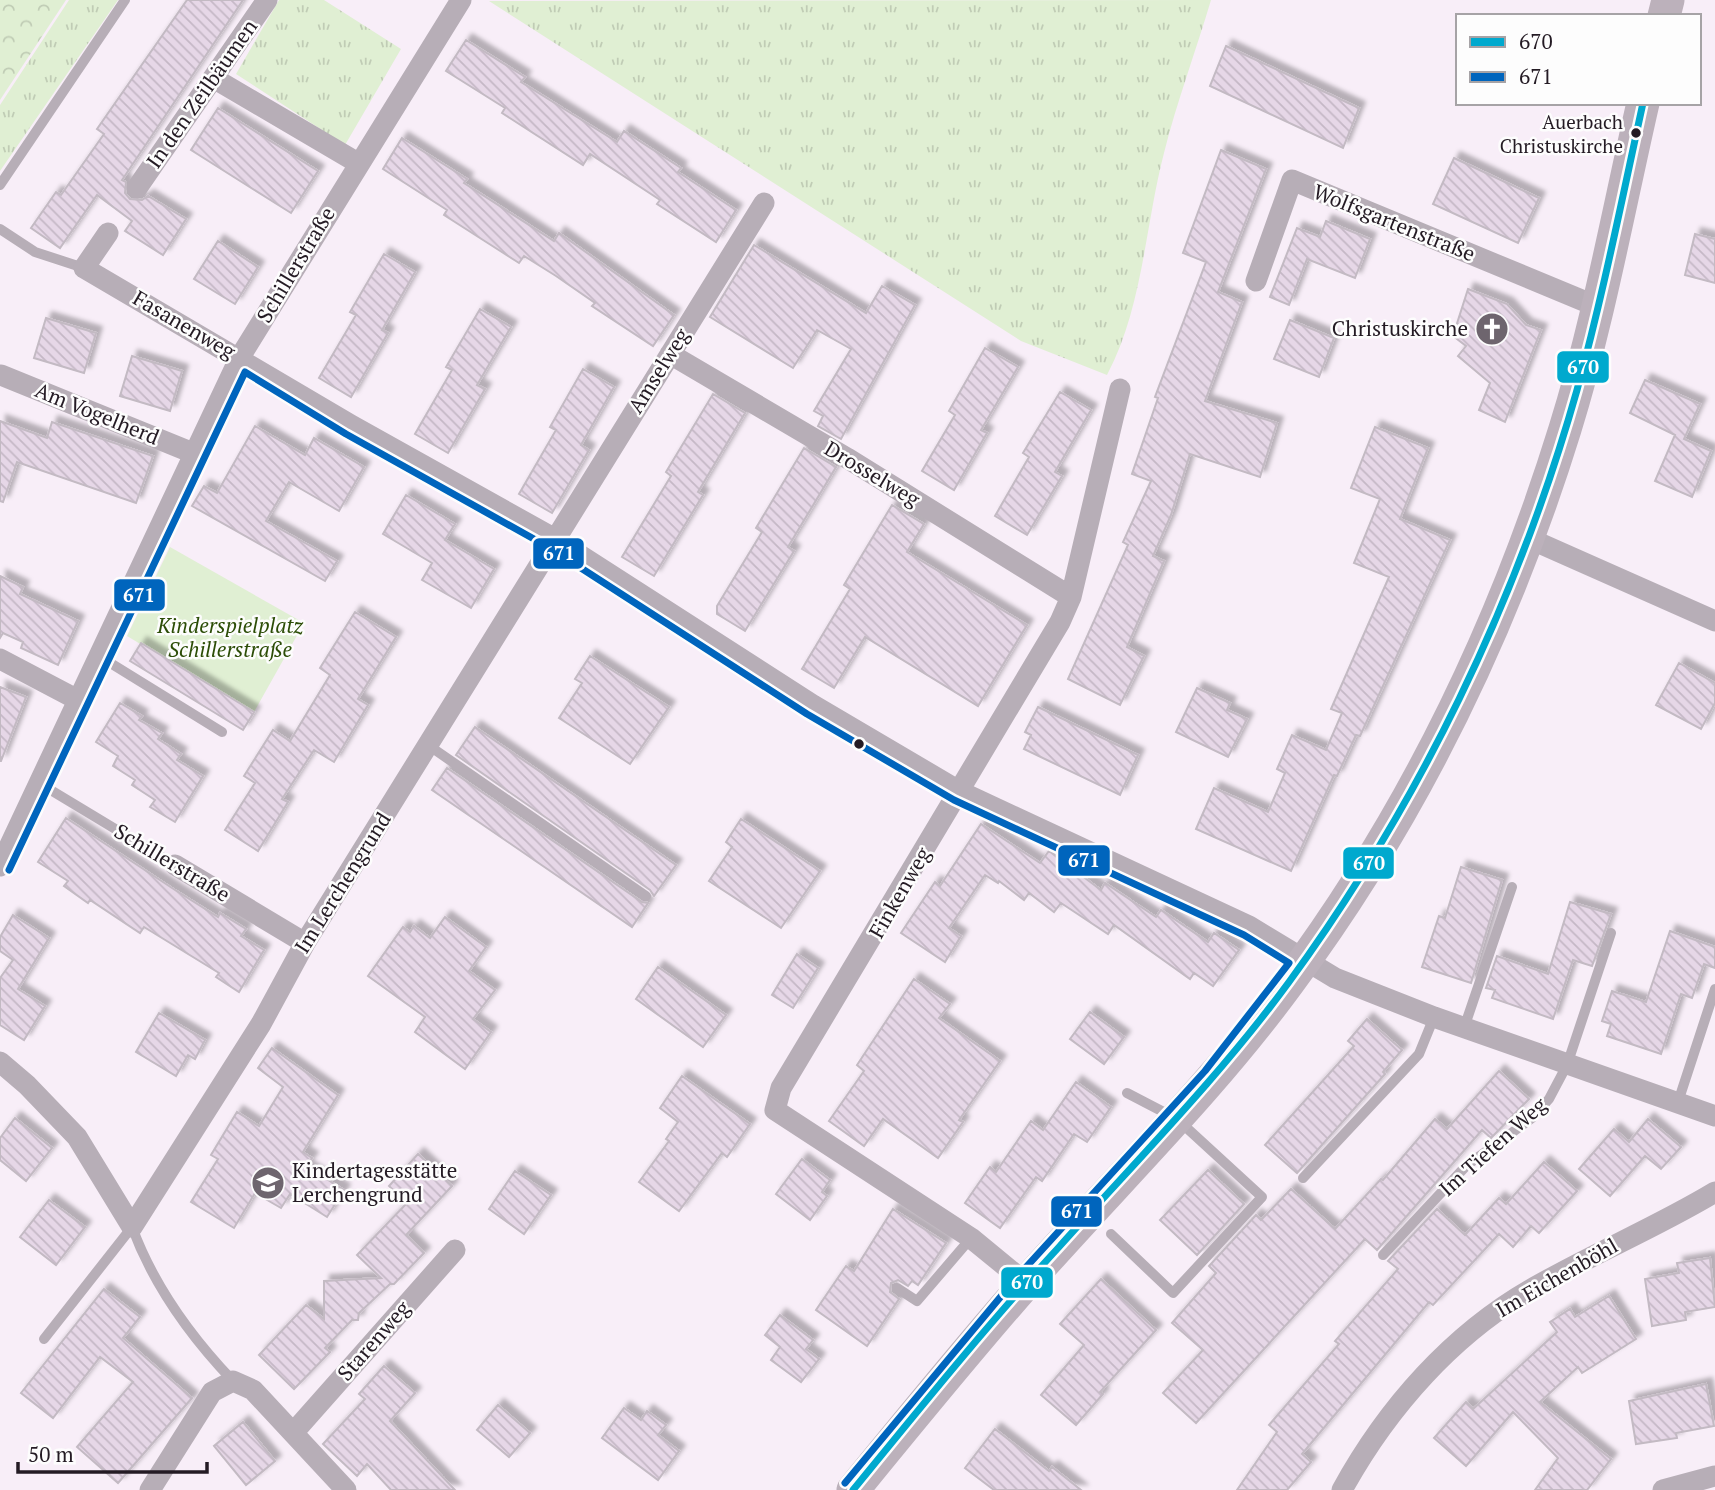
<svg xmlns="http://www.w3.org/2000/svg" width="1715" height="1490" font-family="'PT Serif',serif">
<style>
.grass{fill:url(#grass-tufts)}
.forest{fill:url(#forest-crowns)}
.park{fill:#e0efd3}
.building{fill:url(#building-back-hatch);stroke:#c3bac3;stroke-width:2;filter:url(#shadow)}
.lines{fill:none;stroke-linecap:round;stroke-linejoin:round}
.service{stroke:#b7aeb7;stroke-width:10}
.minor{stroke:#b7aeb7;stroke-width:21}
.primary{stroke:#bcb1bb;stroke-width:33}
.bus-1-casing{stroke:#fdfdfd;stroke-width:12}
.bus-2-casing{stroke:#fdfdfd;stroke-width:12}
.bus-1{stroke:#00a9ce;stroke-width:7}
.bus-2{stroke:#0065bd;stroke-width:7}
.bus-dot{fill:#241b24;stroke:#fdfdfd;stroke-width:2.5}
.labels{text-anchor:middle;stroke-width:5;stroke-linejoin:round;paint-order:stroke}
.bus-label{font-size:19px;fill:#241b24;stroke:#fdfdfd;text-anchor:end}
.street-label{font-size:21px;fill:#241b24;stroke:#fdfdfd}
.poi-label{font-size:21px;fill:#241b24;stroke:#fdfdfd;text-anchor:end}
.park-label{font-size:21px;font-style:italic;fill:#2c4d07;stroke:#fdfdfd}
.line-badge{stroke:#fdfdfd;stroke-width:2.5}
.badge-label{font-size:19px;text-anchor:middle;font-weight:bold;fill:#fff}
</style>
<defs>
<pattern id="grass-tufts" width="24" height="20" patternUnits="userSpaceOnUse" patternTransform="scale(1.75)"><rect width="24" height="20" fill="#e0efd3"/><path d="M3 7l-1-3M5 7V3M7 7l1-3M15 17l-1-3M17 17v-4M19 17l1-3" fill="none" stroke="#c0ccb5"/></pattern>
<pattern id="forest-crowns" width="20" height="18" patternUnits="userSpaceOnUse" patternTransform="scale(1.75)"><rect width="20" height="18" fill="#e0efd3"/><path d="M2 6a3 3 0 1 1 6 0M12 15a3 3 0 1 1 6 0" fill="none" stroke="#c0ccb5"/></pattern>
<pattern id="building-back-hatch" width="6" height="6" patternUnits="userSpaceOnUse" patternTransform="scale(1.75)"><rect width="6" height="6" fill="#e6d7e7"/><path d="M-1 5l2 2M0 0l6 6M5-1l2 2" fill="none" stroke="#c5b8c6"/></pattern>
<filter id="shadow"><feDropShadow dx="6" dy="-6" stdDeviation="2" flood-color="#0004"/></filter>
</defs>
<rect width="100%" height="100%" fill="#f8eef8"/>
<path class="grass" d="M69,0H118L0,171V105Z
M279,0H324L401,49L345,145L236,74Z
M1211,0C1196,51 1177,101 1164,153C1145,226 1143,307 1107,375L1021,341L489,1Z"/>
<path class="forest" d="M0,0H66L0,100Z"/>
<path class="park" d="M170,547L304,623L254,712L127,636Z"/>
<path class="building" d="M187,0H243L122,180L126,182L125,193L130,199L142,200L148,196L186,219L163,255L125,231L132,221L97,195L60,248L31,228L56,192L61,195L104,134L97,129Z
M466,40L525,77L521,82L617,142L624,131L681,168L678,172L736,210L716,242L657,204L660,200L590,154L583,165L502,113L505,108L446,71Z
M1226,46L1359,108L1343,148L1210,86Z
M218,108L318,171L291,213L191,150Z
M402,138L467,179L464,183L554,241L559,233L674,315L653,346L592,306L595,303L556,276L524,256L519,263L444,215L447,210L383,169Z
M1221,150L1266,169L1218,292L1242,302L1205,401L1277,423L1260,477L1190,454L1171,515L1153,556L1164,561L1127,647L1144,656L1120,705L1068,679L1128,545L1123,542L1151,481L1132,474L1158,398L1155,397L1206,262L1183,253Z
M1454,158L1539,198L1518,243L1433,204Z
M1326,221L1370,239L1355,278L1307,259L1289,305L1270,297L1297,228L1320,237Z
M1695,234L1715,239V283L1685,275Z
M218,241L258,267L235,304L194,279Z
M754,245L866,313L882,286L915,305L841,439L818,426L823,416L814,411L851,349L817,330L793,368L710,317Z
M384,254L415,272L382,330L388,333L351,397L319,378L356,315L350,312Z
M1468,289L1507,304L1526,325L1541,330L1505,422L1479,410L1490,383L1458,356L1466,346L1453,336Z
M480,309L511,327L477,385L485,389L448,453L415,434L452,370L446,367Z
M46,318L96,333L84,373L34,358Z
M1290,320L1334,338L1319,377L1274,359Z
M985,348L1018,367L981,430L987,433L954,490L922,471L955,415L949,411Z
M132,356L182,371L170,411L120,396Z
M583,369L614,387L581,445L589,450L552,513L519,494L556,430L550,427Z
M1645,380L1700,404L1684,439L1711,451L1692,497L1655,481L1675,435L1630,413Z
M1060,392L1091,410L1055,472L1062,476L1027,535L995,516L1029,457L1023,453Z
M713,394L745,413L698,492L703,495L654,576L622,557L671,476L666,472Z
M0,421L47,438L52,422L153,456L136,503L17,462L3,502L0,501Z
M255,426L305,455L314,438L364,467L339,511L289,482L266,521L337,561L325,581L192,506L204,486L217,493Z
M1375,427L1428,448L1400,519L1450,540L1360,736L1356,735L1337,776L1334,775L1291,871L1196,829L1214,788L1268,812L1285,773L1277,769L1292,735L1326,750L1342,713L1331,709L1389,577L1354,563L1380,499L1351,488Z
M804,448L836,467L788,547L794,551L745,631L717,614V606L762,532L756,528Z
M406,495L455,524L445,540L494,569L471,608L422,580L432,563L383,534Z
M892,505L924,524L907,552L1027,625L978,706L865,637L834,688L802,669L850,589L844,585Z
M0,576L23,587L20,594L78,621L58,665L21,648L23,642L3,633L0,638Z
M355,612L396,637L358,699L368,705L334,762L314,750L282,799L288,802L258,851L225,830L255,783L244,776L273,730L290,741L330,675L320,668Z
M141,643L254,712L243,730L130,661Z
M590,656L669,707L630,764L559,718L582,683L575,679Z
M1679,663L1715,683V703L1701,729L1656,705Z
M0,687L26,697L1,761H0Z
M1197,688L1230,703L1227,710L1247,719L1228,757L1176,732Z
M120,703L142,716L139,720L162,733L158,739L181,754L177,760L203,776L175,822L150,807L155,800L132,785L135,780L113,766L118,756L96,742Z
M1038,707L1138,755L1120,795L1024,749L1031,735L1025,732Z
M475,727L676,865L654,896L650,890L456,755Z
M447,768L642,902L648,903L632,927L432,790Z
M66,818L172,888L218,917L220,913L246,929L241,936L264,950L239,992L216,977L219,973L144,927L140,933L90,900L88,903L64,886L68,881L38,862Z
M741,819L820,871L781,928L709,881L732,847L726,842Z
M981,824L1040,863L1049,851L1101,890L1105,883L1156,917L1161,910L1208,942L1214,933L1239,950L1213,986L1194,973L1190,979L1114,925L1108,934L1061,903L1054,912L1029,893L1024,900L999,881L998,883L985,875L949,928L961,936L945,962L901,933L935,882L940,886Z
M1461,867L1502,880L1471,983L1422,967L1439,916L1445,918Z
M1570,902L1611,914L1592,966L1573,960L1553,1019L1492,998L1495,990L1486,988L1497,956L1548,974Z
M13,915L49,938L18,989L45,1006L24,1040L0,1025V978L13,960L0,951V937Z
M445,917L486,947L469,971L495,990L473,1019L491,1032L465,1069L415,1032L425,1017L368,976L403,927L410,932L414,926L430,938Z
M1670,931L1715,947V968L1704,964L1692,998L1681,994L1661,1054L1607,1036L1611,1024L1602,1021L1612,991L1646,1002Z
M797,954L818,968L793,1008L772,995Z
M658,967L726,1015L703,1047L636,999Z
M914,979L950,1004L939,1018L1000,1061L959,1120L963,1122L938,1158L883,1119L864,1146L829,1121L864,1071L857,1065Z
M1090,1012L1124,1037L1104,1064L1070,1039Z
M159,1013L205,1040L195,1059L188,1055L176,1076L136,1052Z
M1367,1019L1402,1050L1383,1072L1385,1074L1297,1173L1265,1145L1354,1046L1348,1041Z
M272,1048L338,1095L303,1152L312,1158L306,1166L344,1190L327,1217L290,1194L281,1208L255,1193L234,1228L191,1202L218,1159L211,1155L237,1112L259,1126L283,1087L258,1068Z
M1499,1071L1529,1099L1491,1138L1482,1130L1377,1250L1365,1239L1196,1423L1163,1393L1203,1350L1172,1323L1216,1273L1209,1266L1256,1215L1261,1220L1291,1189L1335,1229L1381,1179L1383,1180L1435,1119L1447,1129Z
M682,1076L750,1124L727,1157L722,1153L679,1211L639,1182L669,1141L666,1139L678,1122L660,1108Z
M1076,1082L1111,1107L1087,1142L1074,1134L1042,1181L1036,1177L1000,1228L965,1203L990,1167L996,1172L1031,1121L1043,1130Z
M15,1118L52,1148L26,1181L0,1160V1138Z
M1648,1119L1681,1147L1661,1169L1645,1156L1610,1196L1579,1169L1614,1129L1629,1142Z
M418,1154L452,1186L406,1235L424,1253L394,1284H390L359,1313L358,1320H352L325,1348L330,1352L294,1389L259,1355L306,1305L324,1319V1281L381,1278L357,1255L407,1203L389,1186Z
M802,1159L830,1180L822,1192L827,1196L810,1220L776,1194Z
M1544,1162L1577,1191L1539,1233L1531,1226L1513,1247L1499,1234L1433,1305L1429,1302L1302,1454L1311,1462L1287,1490H1237L1277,1432L1269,1425L1339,1344L1335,1341L1398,1269L1388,1261L1437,1209L1465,1235L1499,1198L1506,1204Z
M1208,1170L1244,1204L1197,1255L1160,1220Z
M515,1171L551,1195L524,1234L489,1209Z
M49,1200L85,1227L56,1265L20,1237Z
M893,1209L946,1243L918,1285L912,1281L908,1286L898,1280L891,1283L890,1292L899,1299L867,1346L816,1310L846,1266L854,1271Z
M1710,1258L1715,1307L1685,1312L1686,1320L1652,1326L1645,1279L1679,1273L1677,1263Z
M1101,1279L1156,1330L1100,1392L1103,1394L1076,1425L1041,1395L1084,1345L1060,1324Z
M104,1289L140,1317L123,1338L192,1398L118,1483L77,1447L133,1382L100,1357L53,1418L21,1393Z
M1609,1296L1636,1339L1582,1373L1578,1367L1540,1402L1611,1459L1587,1490H1535L1558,1458L1513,1412L1466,1466L1434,1438L1466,1402L1473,1409L1557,1332L1550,1322L1570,1309L1575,1317Z
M780,1315L813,1340L806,1349L819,1359L801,1382L771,1360L780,1347L765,1335Z
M384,1366L415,1393L390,1421L455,1490H391L367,1464L357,1476L323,1444L365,1399L359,1394Z
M1706,1384L1714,1426L1676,1433L1677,1438L1636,1444L1629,1401Z
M498,1405L530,1433L509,1457L477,1430Z
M624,1408L641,1420L647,1411L666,1425L658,1435L679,1451L658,1480L602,1438Z
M243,1422L275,1461L246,1485L214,1446Z
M995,1429L1049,1471L1052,1467L1081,1490H994L965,1468Z"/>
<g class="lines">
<path class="service" d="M0,185L125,0
M0,229L35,252L84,268
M99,656L222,732
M428,745L646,896
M39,783L175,865
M1464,1028L1512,887
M1678,1102L1715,989
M1303,1178L1419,1054L1434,1017
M132,1227C153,1284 191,1337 233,1381
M1111,1234L1173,1293L1262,1197L1177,1119L1127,1093
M1383,1255L1466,1166L1532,1118L1549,1099L1567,1065L1611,933
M897,1288L917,1301L971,1238
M44,1339L132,1227"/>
<path class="minor" d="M215,79L358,163
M137,188L267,0
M108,233L84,268L351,425L555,539L813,705L959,791L1249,926L1335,978L1434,1017L1715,1116
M1256,281L1292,180L1596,306
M670,354L847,458L1071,597
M1,375L193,453
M1528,538L1715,621
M0,659L78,700
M175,865L305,943
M0,866L240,357L461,0
M0,1062L27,1085L77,1137L132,1227L261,1024L305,943L764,203
M1026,1283L971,1238L775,1110L781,1088L1060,622L1071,597L1120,389
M293,1433L455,1250
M150,1490L212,1392L233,1381L253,1390L346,1490
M1342,1490C1387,1408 1453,1333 1535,1287C1594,1253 1657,1227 1715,1192
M1663,1490L1715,1476"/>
<path class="primary" d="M1664,16L1668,0
M853,1490C910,1420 967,1350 1026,1283C1114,1183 1210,1090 1289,982C1413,815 1504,626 1565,429C1598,323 1618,212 1643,103"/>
<defs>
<path id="bus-1" d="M853,1490C920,1408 987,1325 1059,1247C1137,1160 1220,1076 1289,982C1419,804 1517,602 1577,390C1603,295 1622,199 1643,103"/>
<path id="bus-2" d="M9,870L245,372L346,434L550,548L807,714L954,800L1244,935L1289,963L1205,1071L1018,1276L845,1483"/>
</defs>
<use href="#bus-1" class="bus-1-casing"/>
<use href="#bus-2" class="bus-2-casing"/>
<use href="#bus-1" class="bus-1"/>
<use href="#bus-2" class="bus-2"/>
</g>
<defs>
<symbol id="church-disc" viewBox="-11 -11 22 22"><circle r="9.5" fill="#6e656e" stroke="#fdfdfd"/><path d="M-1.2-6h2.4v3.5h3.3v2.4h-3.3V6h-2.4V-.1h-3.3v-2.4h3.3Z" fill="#fff"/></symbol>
<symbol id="school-disc" viewBox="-11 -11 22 22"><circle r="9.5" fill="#6e656e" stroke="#fdfdfd"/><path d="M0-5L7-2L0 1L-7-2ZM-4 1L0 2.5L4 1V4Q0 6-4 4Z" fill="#fff"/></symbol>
</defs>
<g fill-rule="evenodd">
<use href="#church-disc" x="1473" y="310" width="38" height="38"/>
<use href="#school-disc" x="249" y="1164" width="38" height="38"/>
</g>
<g class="bus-dot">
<circle cx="1636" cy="133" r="6"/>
<circle cx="859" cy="744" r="6"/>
</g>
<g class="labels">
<g class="bus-label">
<text x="1623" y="129">Auerbach<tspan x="1623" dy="24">Christuskirche</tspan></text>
</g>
<g class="street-label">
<text transform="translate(202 94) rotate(-55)" y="7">In den Zeilbäumen</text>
<text transform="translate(1394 223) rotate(22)" y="7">Wolfsgartenstraße</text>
<text transform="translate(296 265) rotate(-59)" y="7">Schillerstraße</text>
<text transform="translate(184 325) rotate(30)" y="7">Fasanenweg</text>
<text transform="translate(659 371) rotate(-58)" y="7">Amselweg</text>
<text transform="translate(97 414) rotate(22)" y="7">Am Vogelherd</text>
<text transform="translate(872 474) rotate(31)" y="7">Drosselweg</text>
<text transform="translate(172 863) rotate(31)" y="7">Schillerstraße</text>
<text transform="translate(343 883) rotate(-58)" y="7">Im Lerchengrund</text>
<text transform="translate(900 893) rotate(-60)" y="7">Finkenweg</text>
<text transform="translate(1493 1147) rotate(-42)" y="7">Im Tiefen Weg</text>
<text transform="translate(1557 1278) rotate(-30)" y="7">Im Eichenböhl</text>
<text transform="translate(374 1341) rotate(-49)" y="7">Starenweg</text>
</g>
<g class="poi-label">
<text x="1468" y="336">Christuskirche</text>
<text x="292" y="1178" text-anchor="start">Kindertagesstätte<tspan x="292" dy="24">Lerchengrund</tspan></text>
</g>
<g class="park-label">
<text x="230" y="633">Kinderspielplatz<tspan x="230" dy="24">Schillerstraße</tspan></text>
</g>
</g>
<g class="line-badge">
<rect x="1556" y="350" width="54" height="34" rx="7" fill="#00a9ce"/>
<rect x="532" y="537" width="53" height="33" rx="7" fill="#0065bd"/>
<rect x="113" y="578" width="53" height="34" rx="7" fill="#0065bd"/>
<rect x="1057" y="844" width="54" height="33" rx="7" fill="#0065bd"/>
<rect x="1342" y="846" width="53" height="34" rx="7" fill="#00a9ce"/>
<rect x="1050" y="1195" width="53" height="33" rx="7" fill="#0065bd"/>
<rect x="1000" y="1266" width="54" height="33" rx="7" fill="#00a9ce"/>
</g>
<g class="badge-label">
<text x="1583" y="374">670</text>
<text x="559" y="560">671</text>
<text x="139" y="602">671</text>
<text x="1084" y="867">671</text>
<text x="1369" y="870">670</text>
<text x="1077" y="1218">671</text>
<text x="1027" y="1289">670</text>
</g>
<rect x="1456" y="14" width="245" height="91" fill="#fdfdfd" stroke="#a6a3a6" stroke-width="2"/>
<rect x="1470" y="37" width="35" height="10" fill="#00a9ce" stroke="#a6a3a6" stroke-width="2"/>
<text x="1519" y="49" font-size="21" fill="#241b24">670</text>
<rect x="1470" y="72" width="35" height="10" fill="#0065bd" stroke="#a6a3a6" stroke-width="2"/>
<text x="1519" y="84" font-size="21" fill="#241b24">671</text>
<path d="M18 1462v10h189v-10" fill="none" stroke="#241b24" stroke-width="3.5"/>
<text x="28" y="1462" font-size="21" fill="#241b24" stroke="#fdfdfd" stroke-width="5" paint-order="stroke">50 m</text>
</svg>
